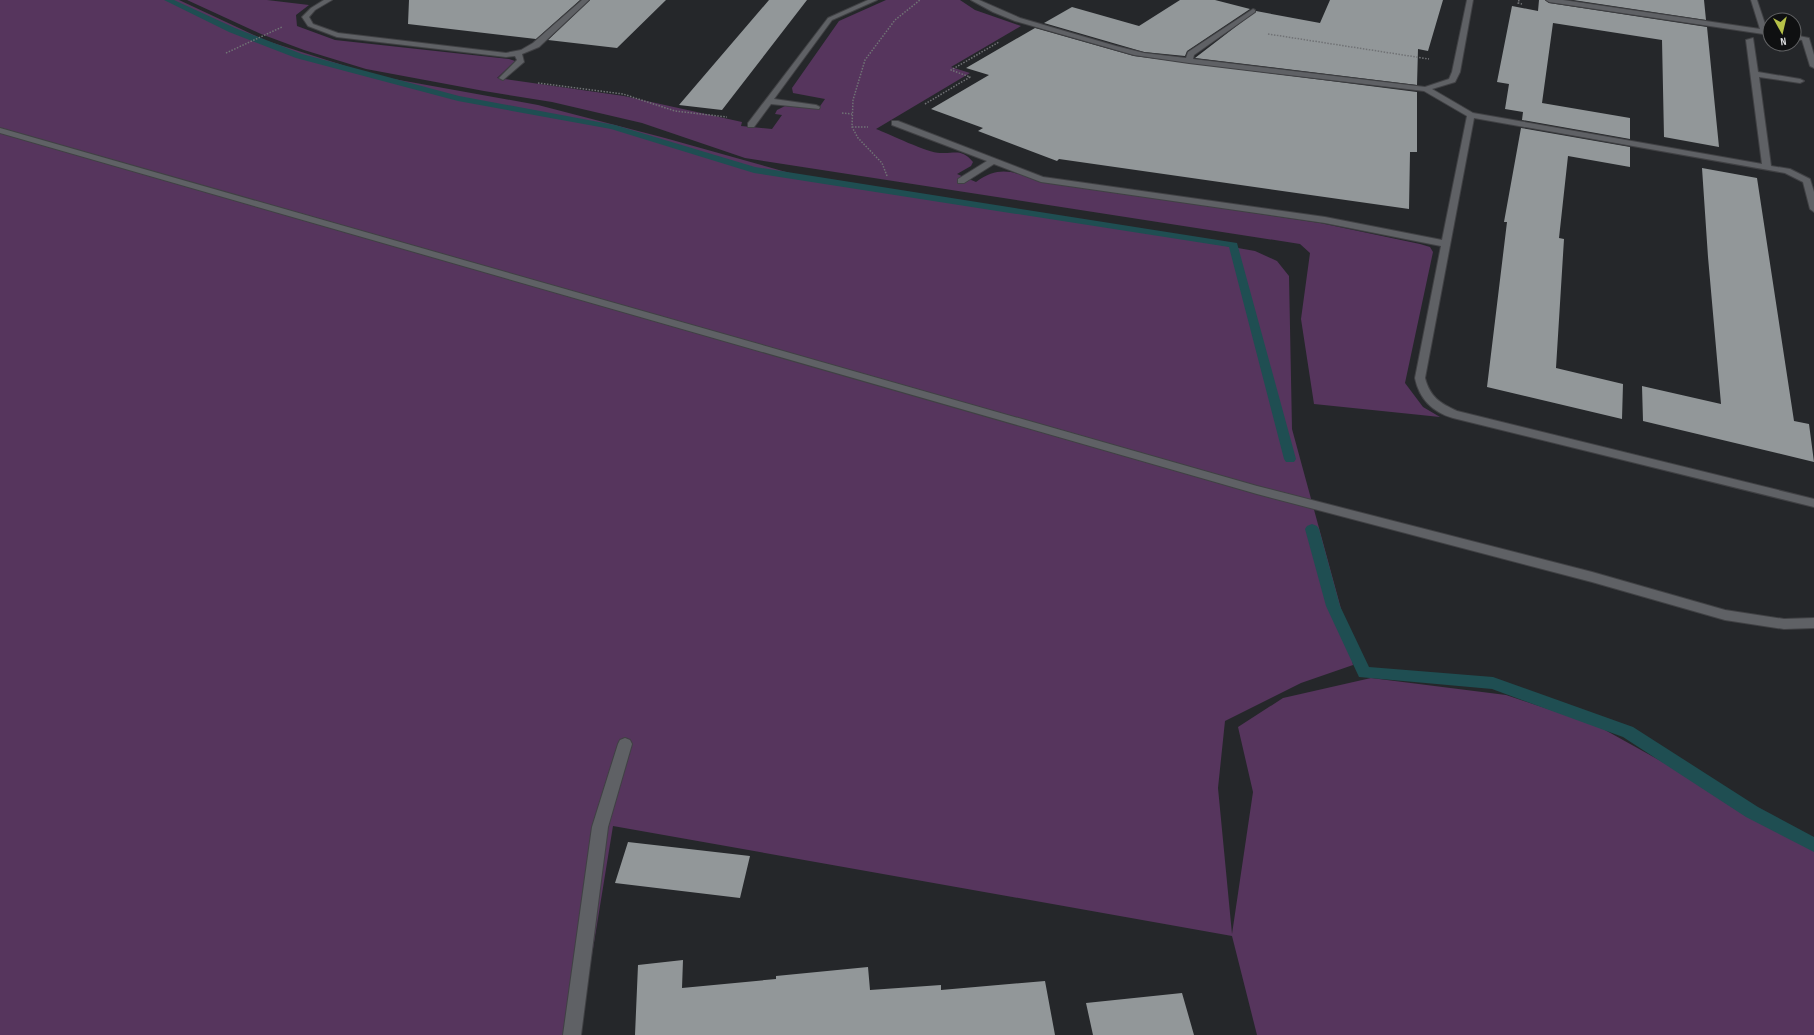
<svg xmlns="http://www.w3.org/2000/svg" width="1814" height="1035" font-family="'Sofia Sans Condensed',sans-serif">
<style>
.green{fill:#56355d}
.lines{fill:none;stroke-linecap:round;stroke-linejoin:round}
.stream{fill:#1f4e52;fill-rule:evenodd}
.building{fill:#929799}
.minor-casing{stroke:#404144;stroke-width:2}
.path{stroke:#707275;stroke-width:1.5;stroke-dasharray:1.5 1.5;stroke-linecap:butt}
.minor{fill:#5f6165;fill-rule:evenodd}
</style>
<rect width="100%" height="100%" fill="#25272a"/>
<path class="green" d="M0,0H179L267,41L377,76L538,105L665,138L811,179L1033,212L1255,251L1277,261L1289,276L1292,429L1346,627L1353,665L1301,683L1225,721L1218,788L1232,934L1253,792L1238,727L1283,698L1371,678L1506,695L1596,725L1756,814L1814,844V1035H1257L1232,936L613,826L579,1035H0Z
M187,0H267L309,5L296,15L297,26L335,40L509,59L515,61L497,78L624,96L742,122L741,126L772,129L782,115L775,114L777,110L785,106L818,109L825,99L793,93L792,88L839,21L886,0H960L975,10L1021,26L951,67L970,73L876,129C889,134 928,153 940,153C955,154 961,148 973,162L971,166L957,174L976,182C1000,165 1013,172 1039,181L1320,223L1420,244L1430,247L1433,252L1405,383L1423,407L1440,417L1314,404L1301,319L1310,253L1300,244L745,158L642,123L552,102L484,91L366,69L304,50L261,34Z"/>
<g class="lines">
<path class="stream" d="M164,0H174L235,28L302,54L459,96L615,125L755,167L1237,243L1296,459L1294,462H1286L1284,459L1229,247L754,173L611,129L458,101L296,58L229,32Z
M1312,524L1317,526L1319,529L1340,606L1369,667L1493,677L1633,727L1758,807L1814,837V852L1746,817L1623,737L1492,689L1359,677L1326,606L1305,529L1307,526Z"/>
</g>
<path class="building" d="M409,0H580L536,39L408,24Z
M590,0H666L617,48L548,40Z
M769,0H807L722,110L679,105Z
M1180,0H1215L1250,9L1187,51L1185,56L1144,52L1044,23L1072,7L1139,26Z
M1330,0H1443L1428,51L1418,49L1417,85L1195,58L1256,11L1320,23Z
M1539,0H1545L1549,3L1707,27L1719,147L1664,137L1662,40L1553,23L1542,103L1630,118V139L1522,120L1523,112L1505,109L1509,84L1497,82L1512,6L1538,11Z
M1573,0H1704L1706,20Z
M1035,28L1134,56L1417,92V152H1410L1409,209L1059,159L1057,161L978,131L983,128L931,109L989,75L966,68Z
M1521,128L1630,147V167L1568,156L1559,238L1564,239L1556,368L1623,384L1622,419L1487,387L1507,222H1504Z
M1702,168L1757,178L1794,421L1809,424L1814,462L1643,421L1642,386L1721,404L1708,257Z
M628,842L750,856L740,898L615,883Z
M683,960L682,988L776,979V976L868,967L870,990L941,985V990L1045,981L1055,1035H635L638,965Z
M1182,993L1194,1035H1093L1086,1003Z"/>
<g class="lines">
<defs>
<path id="minor" d="M324,0H332L315,10L309,17L313,24L338,33L506,53L521,50L533,43L582,0H589L539,47L522,54L524,62L503,80L499,78L517,60L515,56L506,57L337,37L308,26L302,17L311,8Z
M868,0H877L832,20L774,99L816,105L820,107L819,109L771,104L754,127H748V123L828,18Z
M971,0H979L1020,18L1116,46L1144,53L1186,58L1188,52L1253,9L1255,10V12L1194,55L1193,59L1425,87L1449,79L1452,72L1467,0H1473L1460,72L1455,82L1432,89L1473,113L1762,164L1746,40L1753,38L1758,72L1800,79L1804,81L1800,83L1759,77L1771,166L1790,169L1810,179L1814,192V212L1810,209L1803,182L1785,173L1474,118L1425,378C1430,397 1440,403 1457,411L1814,499V507L1453,418C1432,412 1419,398 1415,378L1441,246L1325,223L1041,182L994,164L964,183H958V179L987,161L892,125V121H898L1043,177L1325,217L1442,240L1467,116L1424,91L1189,63L1134,55L1015,21L993,12Z
M1546,0H1563L1760,29L1751,0H1757L1767,30L1770,31V35L1549,2Z
M1794,35L1809,38L1814,55V68L1810,66L1802,40L1794,39Z
M0,128L1257,486L1592,572L1725,610L1784,619L1814,618V628L1784,629L1725,620L1592,582L1257,494L0,133Z
M625,738L630,740L632,744L608,827L581,1035H563L592,827L618,744L620,740Z"/>
</defs>
<use href="#minor" class="minor-casing"/>
<path class="path" d="M1519,0L1518,3L1522,4
M1268,34L1429,59
M226,53L282,27
M538,83L623,94L675,111L727,117
M925,104L970,77L951,70L999,42
M842,113L852,114
M852,127H868
M887,176L882,163L858,138L852,127L853,100L865,60L895,20L920,0"/>
<use href="#minor" class="minor"/>
</g>
<g transform="translate(1782 32) rotate(172)"><circle r="19" fill="#0f1011" stroke="#616264"/>
<path d="M0-3L7 15L0 10L-7 15Z" fill="#b6c148"/>
<text y="-6" font-size="11" font-weight="bold" text-anchor="middle" fill="#dddee0">N</text>
</g>
</svg>
